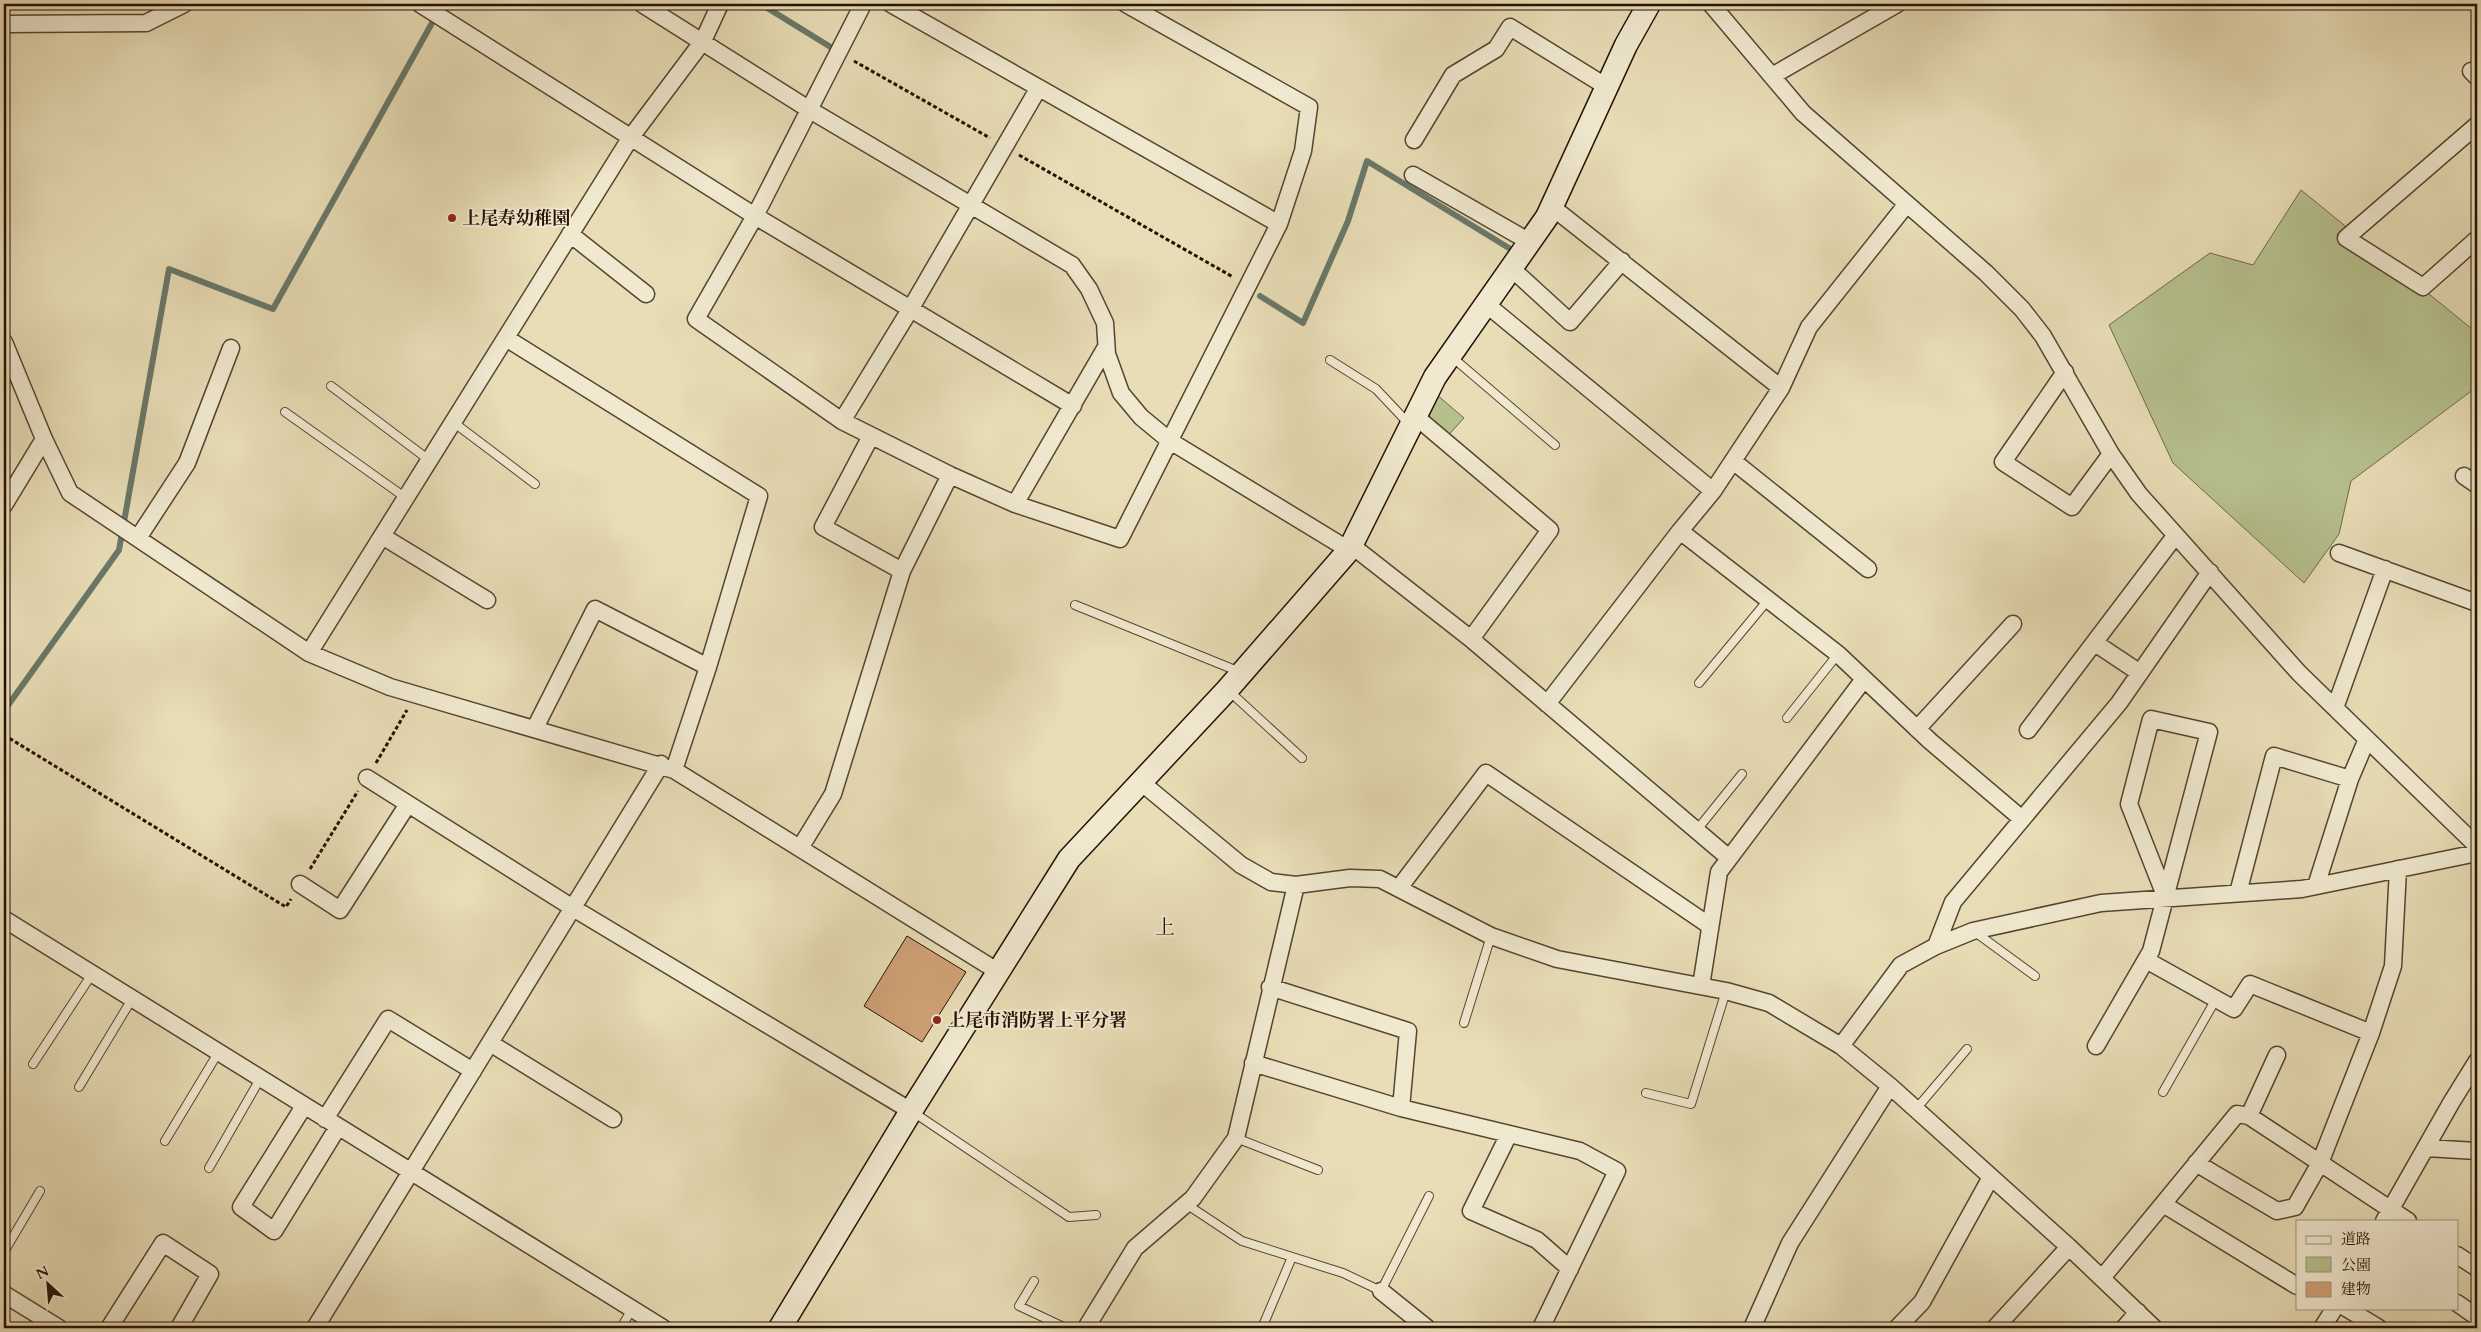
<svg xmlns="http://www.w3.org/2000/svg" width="2481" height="1332" font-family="Cardo,'Noto Serif JP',serif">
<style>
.green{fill:#b6c08d;stroke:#6e6849}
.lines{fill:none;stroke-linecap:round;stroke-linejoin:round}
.stream{stroke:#6a7869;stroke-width:6}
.building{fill:#d0a177;stroke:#261105}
.lane-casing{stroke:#564431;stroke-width:10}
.street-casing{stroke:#564431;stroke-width:19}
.secondary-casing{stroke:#261105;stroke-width:25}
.path{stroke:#261105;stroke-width:3;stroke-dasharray:4 2.5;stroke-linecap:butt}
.lane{stroke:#f0e9d0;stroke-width:8}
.street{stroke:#f0e9d0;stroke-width:16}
.secondary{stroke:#f0e9d0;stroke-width:22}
.poi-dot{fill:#8f2418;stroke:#f0e9d0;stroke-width:2}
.labels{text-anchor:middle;stroke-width:4;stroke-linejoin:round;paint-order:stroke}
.poi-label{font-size:18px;font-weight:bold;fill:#261105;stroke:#f0e9d0;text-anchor:start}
.quarter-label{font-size:20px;fill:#261105;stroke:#f0e9d0}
</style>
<rect width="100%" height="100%" fill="#e8ddb6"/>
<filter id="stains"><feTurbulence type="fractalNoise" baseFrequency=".004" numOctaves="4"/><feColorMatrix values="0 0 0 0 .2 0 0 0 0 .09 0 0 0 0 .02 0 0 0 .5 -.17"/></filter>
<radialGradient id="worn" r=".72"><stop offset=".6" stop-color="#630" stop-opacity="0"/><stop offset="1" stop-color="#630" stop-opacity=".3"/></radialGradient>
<path class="green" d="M2301,190L2477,333V383L2474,389L2351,481L2339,534L2304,583L2173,463L2109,325L2210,253L2253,265Z
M1429,388L1464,418L1443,441L1415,416Z"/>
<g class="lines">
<path class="stream" d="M761,4L837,51
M1260,296L1303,323L1348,221L1367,161L1517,253
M4,711L119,550L169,269L273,309L432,23L441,4"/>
</g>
<path class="building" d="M907,936L966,972L922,1042L864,1006Z"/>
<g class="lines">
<defs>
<path id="lane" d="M1452,357L1555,445
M1330,360L1376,389L1409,424
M331,386L429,460
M285,412L406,498
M453,422L535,484
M1075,605L1240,672
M1699,683L1768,600
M1229,691L1302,758
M1787,718L1838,654
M1696,831L1742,774
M1975,932L2035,976
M1464,1023L1491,936
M33,1064L92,974
M79,1087L132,999
M2163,1092L2216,999
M1646,1093L1691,1104L1726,991
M1916,1109L1967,1049
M913,1112L1069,1217L1096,1215
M1236,1138L1318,1170
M165,1141L218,1053
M209,1168L260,1079
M1186,1204L1242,1241L1343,1273L1381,1291L1429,1196
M4,1252L40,1191
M1034,1281L1019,1306L1066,1328
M34,1328L41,1317
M621,1328L632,1309
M1262,1328L1292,1257"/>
<path id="street" d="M420,4L755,216L1073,406
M642,4L810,110L1072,265L1089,289L1105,323L1107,354L1121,393L1141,417L1170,441L1349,550
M863,4L755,216L696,319L842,421L950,475L1015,504L1120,539L1279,224L1303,151L1309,107L1126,4
M891,4L1279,224
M1711,4L1803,113L1986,273L2022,309L2043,336L2111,454L2139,494L2299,673L2477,846
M4,24L146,23L184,4
M2471,71L2477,77
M1772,76L1897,4
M2477,125L2346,238L2423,287L2477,239
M1414,140L1453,75L1496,49L1510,27L1607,87
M1413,175L1530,242
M1906,205L1809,327L1781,388L1713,491L1680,531L1838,654L1930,741L2022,819
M1552,207L1781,388
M570,234L646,294
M1511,268L1570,322L1622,261
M1486,304L1713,491
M506,338L759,496L708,667L674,770
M4,342L44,439L70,493L309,653L390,687L674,770L997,971
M2065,372L2003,462L2072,507L2111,454
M1415,416L1550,530L1471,639
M842,421L911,308L1038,89
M871,436L823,527L902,571
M1733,461L1868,569
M2464,476L2477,485
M1015,504L1106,347
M4,505L44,439
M382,536L487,600
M138,538L187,463L231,348
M1351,545L1471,639L1729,858
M2339,553L2477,603
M2095,643L2140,673
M309,653L631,137L703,41L720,4
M1547,704L1680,531
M2335,708L2385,569
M535,728L595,609L708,667
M1917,729L2013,624
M2028,730L2175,536
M367,778L573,908L911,1111
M2350,779L2367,739
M1142,783L1241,865L1271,882L1296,885L1350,878L1380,879L1491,936L1557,959L1726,991L1769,1003L1841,1046L1890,1086L2069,1247L2154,1328
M800,848L833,794L902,571L950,475
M300,884L340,910L408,804
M1399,888L1486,773L1710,926
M2238,893L2274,756L2350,779L2316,886
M4,919L663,1328
M1936,946L1953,902L2119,703L2210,572
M2146,960L2234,1009L2250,984L2371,1033L2393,966L2398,869
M1701,986L1719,872L1864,679
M1270,987L1408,1031L1401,1108
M490,1043L613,1119
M1841,1046L1901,965L1936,946L1973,931L2101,903L2302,889L2477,853
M2096,1046L2151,951L2209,732L2151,719L2129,804L2166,898
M1253,1063L1401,1108L1580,1151L1617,1171L1541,1328
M304,1106L241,1207L274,1231L338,1127
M2249,1116L2408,1221
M325,1119L388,1019L473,1071
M1509,1134L1471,1211L1537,1240L1570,1269
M2426,1148L2477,1151
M2196,1163L2277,1211L2295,1207L2320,1163L2371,1033
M2163,1204L2297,1286
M2384,1221L2451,1103L2477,1061
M2457,1255L2477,1268
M2102,1278L2237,1114L2249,1116L2277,1055
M1381,1291L1427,1328
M4,1294L59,1328
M2457,1303L2477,1317
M2346,1308L2379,1328
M109,1328L163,1243L210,1274L179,1328
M315,1328L661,764
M1086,1328L1135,1248L1193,1198L1236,1138L1296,885
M1752,1328L1790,1243L1890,1086
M1897,1328L1922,1302L1991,1177
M1995,1328L2069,1247
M2124,1328L2138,1312
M2322,1328L2334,1309"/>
<path id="secondary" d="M780,1328L911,1111L1069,859L1227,690L1349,550L1435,377L1547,217L1626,45L1649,4"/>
</defs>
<use href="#lane" class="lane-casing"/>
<use href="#street" class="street-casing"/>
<use href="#secondary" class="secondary-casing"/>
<path class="path" d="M854,61L990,138
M1019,155L1233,277
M4,735L286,907L291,899
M376,763L407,710
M310,869L358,791"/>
<use href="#lane" class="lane"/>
<use href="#street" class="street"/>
<use href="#secondary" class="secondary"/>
</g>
<g class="poi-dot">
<circle cx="452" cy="218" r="5"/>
<circle cx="937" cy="1020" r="5"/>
</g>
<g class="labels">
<g class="poi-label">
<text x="462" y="224">上尾寿幼稚園</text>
<text x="947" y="1026">上尾市消防署上平分署</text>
</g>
<g class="quarter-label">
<text x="1165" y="934">上</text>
</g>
</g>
<rect width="2481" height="1332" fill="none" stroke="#e8ddb6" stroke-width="20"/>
<rect x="5" y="5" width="2471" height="1322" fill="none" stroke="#261105" stroke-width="2.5"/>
<rect x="10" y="10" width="2461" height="1312" fill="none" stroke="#261105"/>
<rect x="2296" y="1220" width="162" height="90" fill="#f0e9d0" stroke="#9f937f"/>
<rect x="2306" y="1236" width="25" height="8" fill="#f0e9d0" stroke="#9f937f"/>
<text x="2341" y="1244" font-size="15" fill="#261105">道路</text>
<rect x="2306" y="1257" width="25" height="15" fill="#b6c08d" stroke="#9f937f"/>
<text x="2341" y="1270" font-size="15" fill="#261105">公園</text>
<rect x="2306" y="1282" width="25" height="15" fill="#d0a177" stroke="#9f937f"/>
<text x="2341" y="1294" font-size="15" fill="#261105">建物</text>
<g transform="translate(48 1284) rotate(334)" stroke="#f0e9d0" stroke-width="4" paint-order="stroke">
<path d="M0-4L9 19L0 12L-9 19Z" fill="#261105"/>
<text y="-8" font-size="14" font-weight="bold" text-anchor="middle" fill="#261105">N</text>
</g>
<rect width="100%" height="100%" filter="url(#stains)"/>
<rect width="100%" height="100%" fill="url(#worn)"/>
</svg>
